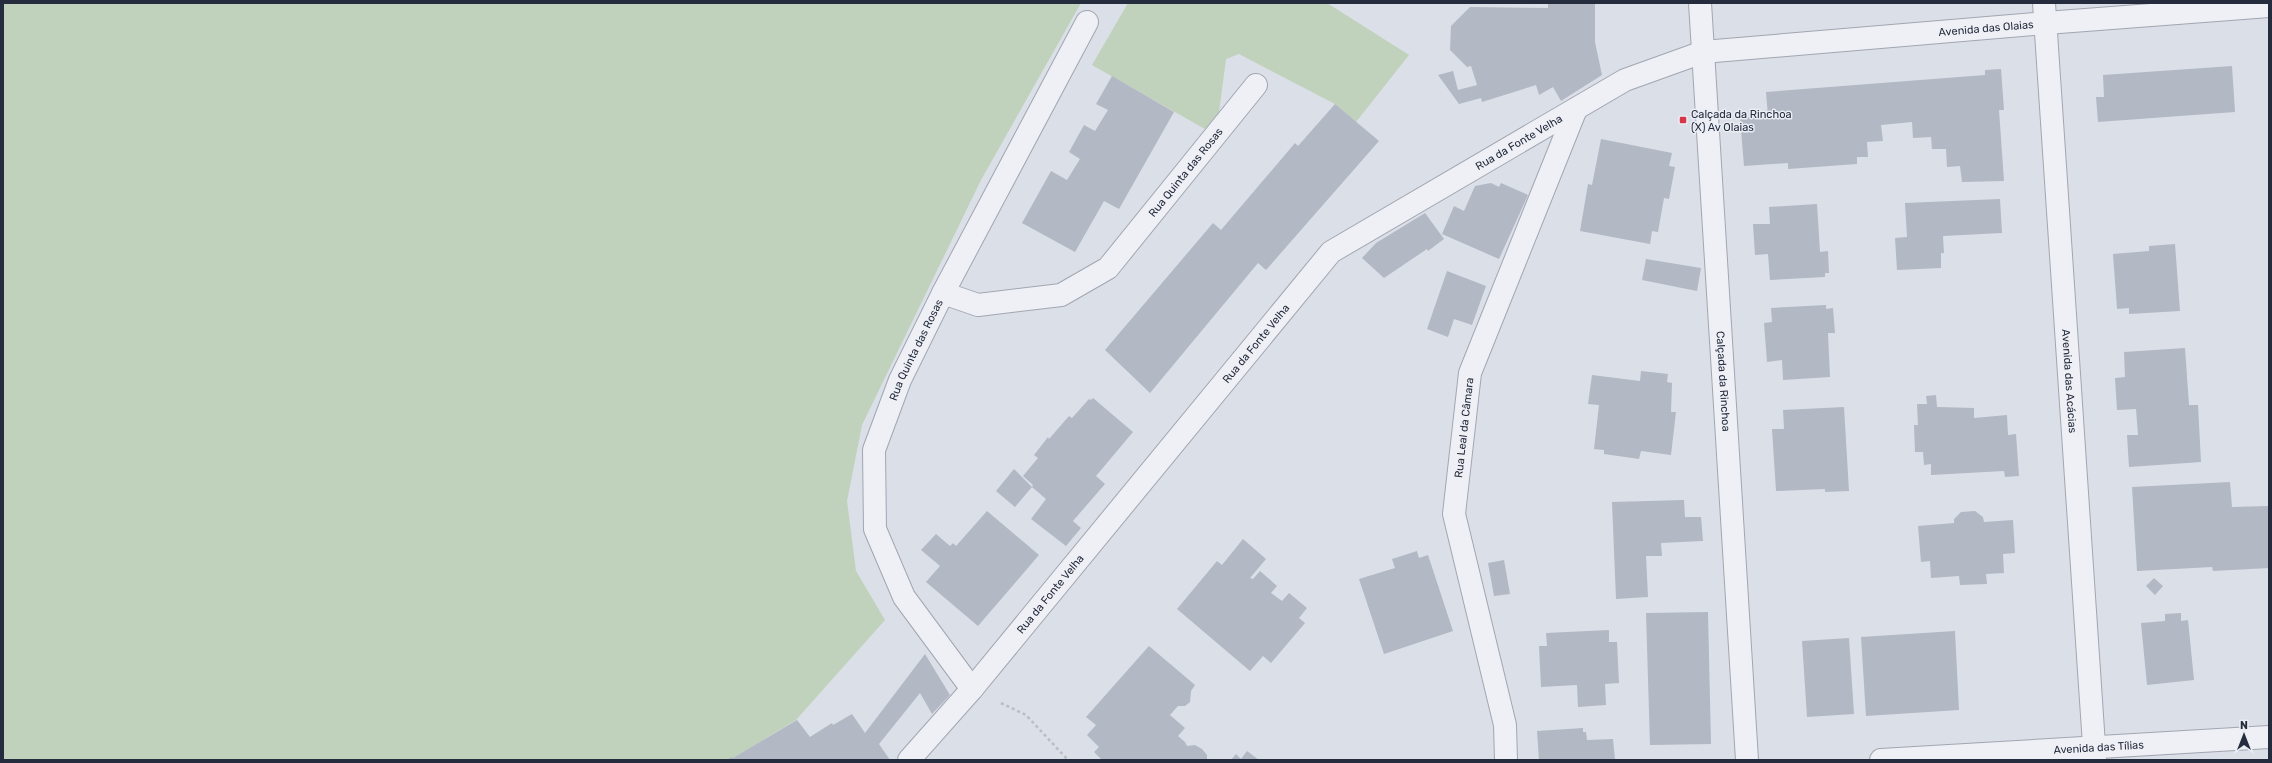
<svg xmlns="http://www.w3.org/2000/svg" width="2272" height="763" font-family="Rubik,sans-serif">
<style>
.green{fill:#c0d1bc}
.building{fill:#b2b8c4}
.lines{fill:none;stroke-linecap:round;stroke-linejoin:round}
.minor-casing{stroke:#a1a6b1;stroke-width:24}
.path{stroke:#babdc5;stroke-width:2.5;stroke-dasharray:3 3;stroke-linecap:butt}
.minor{stroke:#eef0f5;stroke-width:22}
.poi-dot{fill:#d53746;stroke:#eaeef4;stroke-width:1.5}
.labels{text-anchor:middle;stroke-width:3;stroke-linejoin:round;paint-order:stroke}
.street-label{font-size:11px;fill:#252c3d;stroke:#eaeef4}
.poi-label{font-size:11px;fill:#252c3d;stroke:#eaeef4;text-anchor:start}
</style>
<rect width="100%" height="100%" fill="#dbdfe7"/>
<path class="green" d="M3,3H1081L981,180L862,425L847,501L856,571L885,620L796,720L730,760H3Z
M1128,3H1327L1409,55L1356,122L1335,104L1239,54L1226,59L1219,112L1205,129L1092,65Z"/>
<path class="building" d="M1548,3H1595V42L1602,75L1561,101L1553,87L1539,95L1536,85L1482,102L1481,98L1459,104L1438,75L1453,71L1458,90L1477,85L1471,66L1467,67L1450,50L1451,26L1470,7L1548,8Z
M2232,66L2235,112L2098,122L2096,97H2104L2103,75Z
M2001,69L2004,110H1999L2004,181L1962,182L1960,166L1947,167L1946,149H1932L1931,137L1913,138L1912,122L1881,125L1883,141L1867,142L1868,157H1857V164L1788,169V163L1744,166L1740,118L1768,116L1766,92L1985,75V70Z
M1112,76L1174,112L1119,209L1104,201L1075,252L1022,223L1051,171L1067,180L1080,159L1069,152L1084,125L1095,131L1108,110L1096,104Z
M1335,104L1379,141L1266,270L1258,263L1150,393L1105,350L1213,223L1221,230L1295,143L1298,146Z
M1601,139L1672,153L1669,166L1675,167L1669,199L1664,198L1658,232L1652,231L1650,244L1580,231L1588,184L1592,185Z
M1491,183L1499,187L1501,183L1528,195L1499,259L1442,234L1454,206L1464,211L1475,186Z
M2000,199L2002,233L1943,236L1944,253H1941V268L1897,270L1895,238L1907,237L1905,203Z
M1817,204L1820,252L1828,251L1829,273H1825V277L1770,280L1768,254L1755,255L1753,224H1770L1769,207Z
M1425,213L1444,239L1428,251L1427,249L1384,278L1362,258L1376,243Z
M2175,244L2180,311L2129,314V308L2117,309L2113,254L2149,251V246Z
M1646,259L1701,268L1697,291L1642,280Z
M1447,271L1486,286L1472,325L1454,319L1448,337L1427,329Z
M1826,305V309L1833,308L1835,333H1828L1830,377L1783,380L1782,360L1767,362L1764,323L1772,322L1771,308Z
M2185,348L2189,405H2198L2201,462L2129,467L2127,435H2138L2136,409L2117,410L2115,378L2125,377L2124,352Z
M1641,371L1668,374L1667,382L1672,383L1671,412H1676L1671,455L1641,451L1639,459L1604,454V450L1594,449L1599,405L1588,404L1592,375L1640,381Z
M1936,395L1937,407L1974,408V418L2007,415L2008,435L2016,434L2019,476L2005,477L2004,471L1931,475V464L1924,465L1923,452H1915L1914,425H1918L1917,404H1927L1926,396Z
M1093,398L1133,432L1096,476L1105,484L1073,521L1081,528L1066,546L1031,519L1046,499L1032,487L1033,485L1023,476L1038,458L1034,455L1048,437L1049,439L1069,416L1072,418L1089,399L1091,400Z
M1844,407L1849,491L1825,492V489L1776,491L1772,429H1784L1783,410Z
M1014,469L1032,487L1015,507L996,491Z
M2230,482L2232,507L2269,506V568L2213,571L2212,567L2137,571L2132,487Z
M1684,500L1685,517H1701L1703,541L1661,543L1662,556H1646L1648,597L1616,599L1612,502Z
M987,511L1039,555L978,626L926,582L940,566L921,550L936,534L950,546L953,543L956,546Z
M1975,511L1983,517L1984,522L2013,520L2015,553L2003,554L2004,573L1986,574L1987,584L1960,585L1959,576L1931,578L1930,561L1921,562L1918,526L1954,523V519L1961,512Z
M1243,539L1266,559L1250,578L1253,579L1260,571L1277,586L1271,593L1282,601L1289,593L1307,608L1299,618L1305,623L1271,663L1263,656L1250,671L1177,609L1217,561L1222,565Z
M1417,551L1419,558L1428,555L1453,631L1384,654L1359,579L1395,568L1392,559Z
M1504,560L1510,594L1494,596L1488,563Z
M2154,578L2163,586L2155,595L2146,586Z
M1708,612L1711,744L1650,745L1646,613Z
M2181,613V621L2188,620L2194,680L2147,685L2141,623L2165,621V614Z
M1609,630V642H1617L1619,683L1605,684L1606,705L1578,707L1577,685L1541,687L1539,646H1547L1546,633Z
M1955,631L1959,710L1866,716L1861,637Z
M1849,638L1854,714L1807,717L1802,641Z
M1149,646L1195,685L1191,691L1190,702L1185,706H1178L1170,715L1185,728L1178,736L1185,742L1187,746L1195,745L1202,749L1207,755V760H1102L1094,752L1099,747L1087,735L1096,725L1086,717Z
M925,654L950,695L932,714L920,693L879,744L890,760H726L732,757L733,758L797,720L810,737L832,723L833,725L852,714L865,733Z
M1583,728V732H1586L1587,740L1613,739L1615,760H1539L1537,731Z
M1247,751L1259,760H1231L1236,754L1241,759Z"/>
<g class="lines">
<defs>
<g id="minor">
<path id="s1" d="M1700,3L1747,760"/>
<path id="s2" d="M2044,3L2095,760"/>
<path d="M943,293L1087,22"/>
<path id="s3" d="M972,689L904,597L875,529L874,450L900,380L943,293L978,305L1061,295L1108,268L1256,85"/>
<path id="s4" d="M909,760L972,689L1331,252L1625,80L1703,52L2046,23L2269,6"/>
<path id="s5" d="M1506,760L1505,725L1454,514L1470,373L1576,109"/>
<path id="s6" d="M1881,760L2269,737"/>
</g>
</defs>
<use href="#minor" class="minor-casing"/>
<path class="path" d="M1001,703L1026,715L1068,760"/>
<use href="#minor" class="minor"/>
</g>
<rect class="poi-dot" x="1679" y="116" width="8" height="8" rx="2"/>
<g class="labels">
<g class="street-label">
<text dy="4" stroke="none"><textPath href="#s4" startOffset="1368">Avenida das Olaias</textPath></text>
<text dy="4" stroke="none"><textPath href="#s4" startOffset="878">Rua da Fonte Velha</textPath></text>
<text dy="4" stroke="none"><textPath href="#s3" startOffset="737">Rua Quinta das Rosas</textPath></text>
<text dy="4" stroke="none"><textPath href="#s4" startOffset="542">Rua da Fonte Velha</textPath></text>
<text dy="4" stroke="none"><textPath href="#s3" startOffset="376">Rua Quinta das Rosas</textPath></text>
<text dy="4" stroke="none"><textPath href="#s1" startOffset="379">Calçada da Rinchoa</textPath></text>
<text dy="4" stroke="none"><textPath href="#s2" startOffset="379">Avenida das Acácias</textPath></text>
<text dy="4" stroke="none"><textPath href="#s5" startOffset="339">Rua Leal da Câmara</textPath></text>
<text dy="4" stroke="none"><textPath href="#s4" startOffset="218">Rua da Fonte Velha</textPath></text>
<text dy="4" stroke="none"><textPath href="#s6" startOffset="218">Avenida das Tílias</textPath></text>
</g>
<g class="poi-label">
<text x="1691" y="118">Calçada da Rinchoa<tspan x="1691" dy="13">(X) Av Olaias</tspan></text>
</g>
</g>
<rect width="2272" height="763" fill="none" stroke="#252c3d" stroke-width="8"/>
<g transform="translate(2244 735)" stroke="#eaeef4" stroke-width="3" paint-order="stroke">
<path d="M0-3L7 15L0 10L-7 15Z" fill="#252c3d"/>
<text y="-6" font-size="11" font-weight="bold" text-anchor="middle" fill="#252c3d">N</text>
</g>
</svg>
